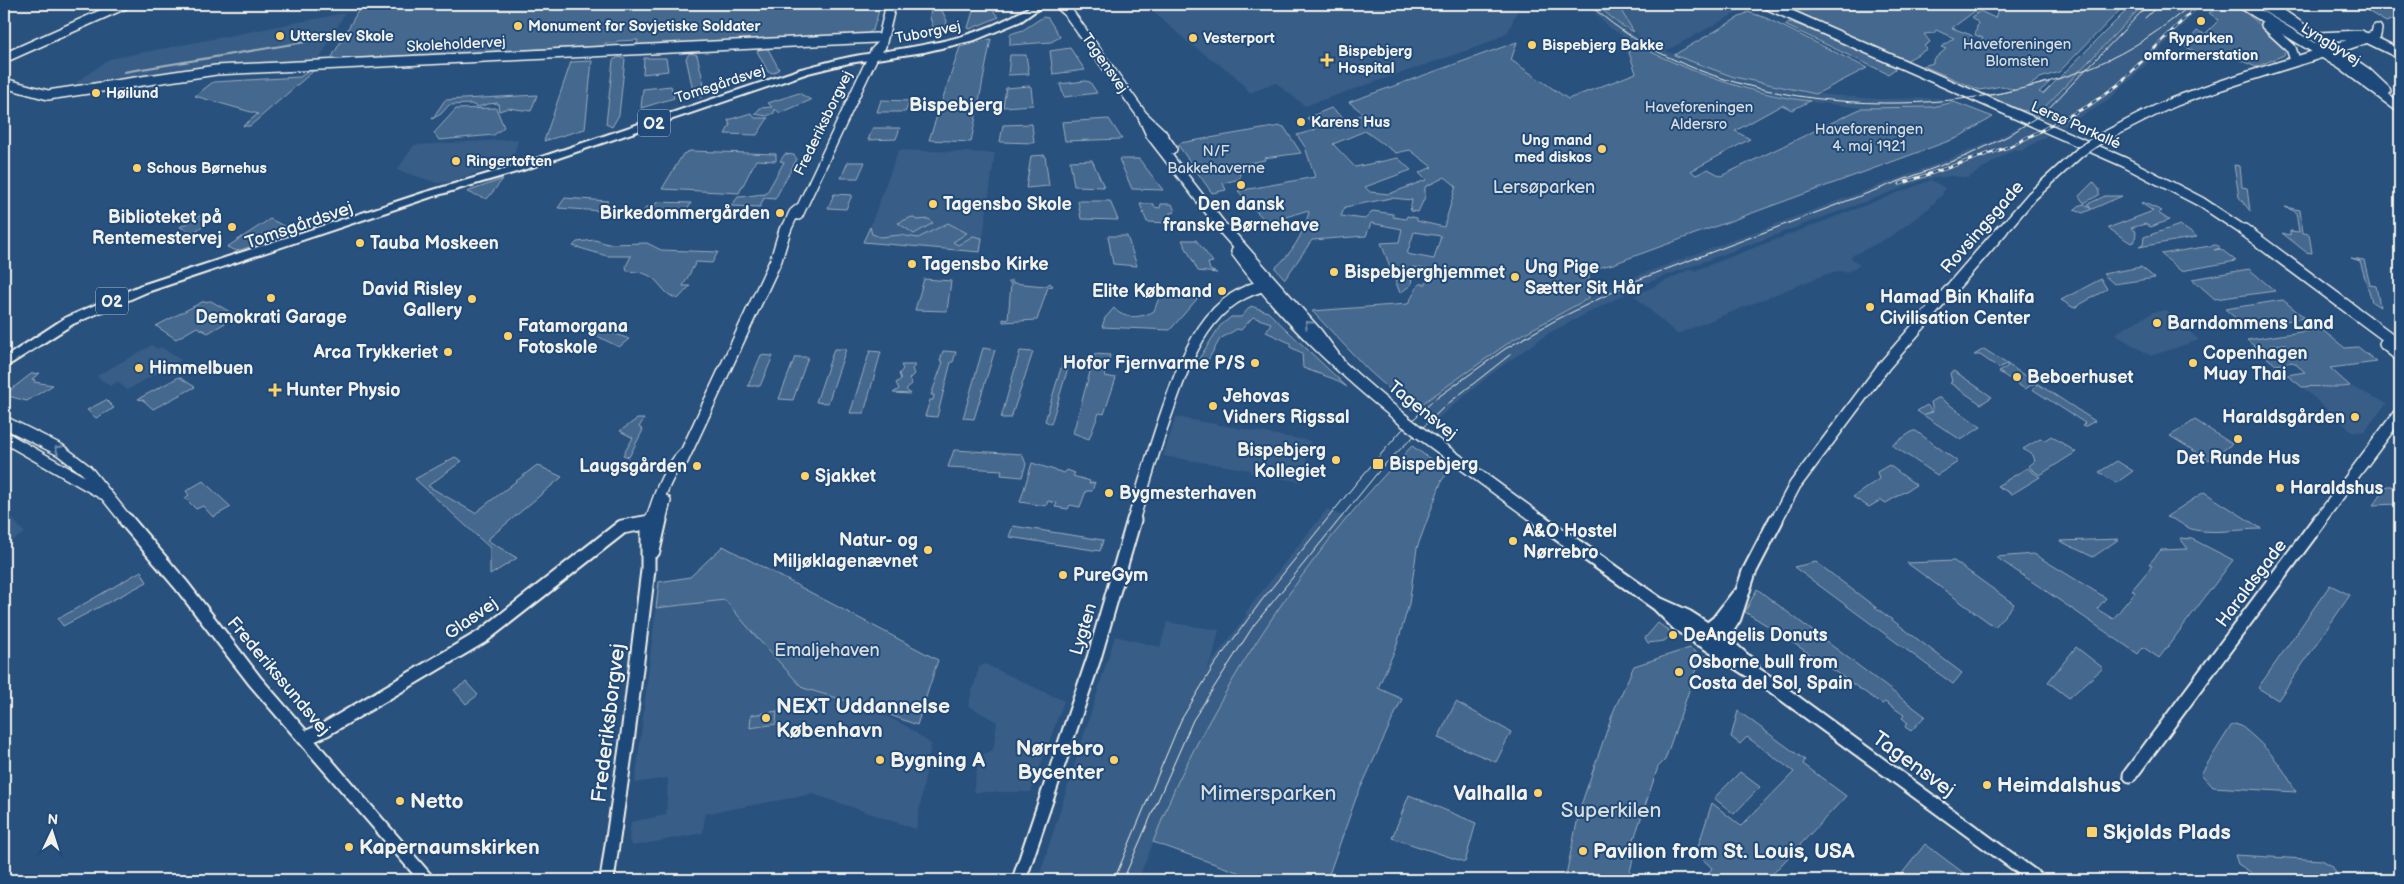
<svg xmlns="http://www.w3.org/2000/svg" width="2404" height="884" font-family="'Balsamiq Sans',sans-serif">
<style>
.built{fill:#375d86}
.green{fill:#45688e;stroke:#9cacbb;fill-rule:evenodd}
.lines{fill:none;stroke-linecap:round;stroke-linejoin:round}
.stream{stroke:#a4b2be;stroke-width:2}
.minor-far2-casing{stroke:#f4f1e8;stroke-width:12}
.minor-far1-casing{stroke:#f4f1e8;stroke-width:14}
.minor-casing{stroke:#f4f1e8;stroke-width:17}
.major-casing{stroke:#f4f1e8;stroke-width:4}
.highway-casing{stroke:#f4f1e8;stroke-width:4}
.minor-far2{stroke:#1f4a7a;stroke-width:9}
.minor-far1{stroke:#1f4a7a;stroke-width:11}
.minor{stroke:#1f4a7a;stroke-width:13}
.major{fill:#1f4a7a;fill-rule:evenodd}
.highway{fill:#1f4a7a;fill-rule:evenodd}
.tram{stroke:#f4f1e8;stroke-width:1}
.rail-casing{stroke:#f4f1e8;stroke-width:3}
.rail{stroke:#1f4a7a;stroke-width:2;stroke-dasharray:5.5;stroke-linecap:butt}
.minor-bridge-far1-casing{stroke:#f4f1e8;stroke-width:12;stroke-linecap:butt}
.minor-bridge-casing{stroke:#f4f1e8;stroke-width:14;stroke-linecap:butt}
.minor-bridge-far1{stroke:#1f4a7a;stroke-width:9}
.minor-bridge{stroke:#1f4a7a;stroke-width:11}
.oneway{stroke:#748da6}
.poi-dot{fill:#ffd166;stroke:#1f4a7a;stroke-width:2}
.labels{text-anchor:middle;stroke-width:4;stroke-linejoin:round;paint-order:stroke}
.far-poi-label{font-size:15px;font-weight:bold;fill:#f4f1e8;stroke:#1f4a7a;text-anchor:start}
.far-street-label{font-size:15px;fill:#f4f1e8;stroke:#1f4a7a}
.far-park-label{font-size:15px;fill:#dadcda;stroke:#1f4a7a}
.shield{fill:#1f4a7a;stroke:#b4bfc7;stroke-width:1}
.shield-label{font-size:16px;font-weight:bold;fill:#f4f1e8}
.park-label{font-size:18px;fill:#dadcda;stroke:#1f4a7a}
.poi-label{font-size:18px;font-weight:bold;fill:#f4f1e8;stroke:#1f4a7a;text-anchor:start}
.street-label{font-size:18px;fill:#f4f1e8;stroke:#1f4a7a}
.far-district-label{font-size:19px;font-weight:bold;fill:#f4f1e8;stroke:#1f4a7a}
.near-poi-label{font-size:21px;font-weight:bold;fill:#f4f1e8;stroke:#1f4a7a;text-anchor:start}
.near-street-label{font-size:21px;fill:#f4f1e8;stroke:#1f4a7a}
.near-park-label{font-size:21px;fill:#dadcda;stroke:#1f4a7a}
</style>
<rect width="100%" height="100%" fill="#28517e"/>
<filter id="ink" filterUnits="userSpaceOnUse"><feTurbulence type="fractalNoise" baseFrequency=".02" numOctaves="2"/><feDisplacementMap in="SourceGraphic" scale="10" xChannelSelector="R" yChannelSelector="G"/><feConvolveMatrix kernelMatrix="1 2 1 2 8 2 1 2 1" color-interpolation-filters="sRGB"/></filter>
<g filter="url(#ink)">
<path class="built" d="M1144,4H1517L1518,9L1508,32L1486,44L1305,106L1276,83L1250,93L1234,75L1190,44Z
M1586,4H1596L1619,24L1639,38L1617,4H1753L1666,51L1734,77L1806,93L1878,99L1940,98L1945,103L1934,107L1862,108L1803,101L1736,86L1679,66L1631,42L1609,27Z
M2144,4H2203L2135,76L2106,102L2063,127L2036,116L2079,63L2093,57Z
M345,13L319,60L180,70L72,89L78,81L109,59Z
M2021,125L2047,136L2021,151L2014,149L1968,178L1952,176L1926,179L1649,282L1549,333L1495,371L1431,424L1413,410L1514,339L1589,298L1642,274L1936,164L1995,140Z
M519,139L512,160L451,182L437,183L397,170L414,145Z
M900,150L995,153L981,252L864,243L898,151Z
M1931,180L1945,188L1942,195L1929,208L1892,236L1850,257L1860,265L1848,272L1838,271L1824,275L1677,334L1634,296L1690,269L1696,270Z
M2166,310L2199,340L2151,356L2114,334L2153,312Z
M152,345L157,349L161,347L181,360L127,390L118,382L110,386L96,376Z
M2317,385L2336,389L2350,386L2387,403L2364,432L2351,431L2302,387Z
M1176,417L1311,441L1302,482L1250,473V470L1163,456Z
M1327,509L1347,518L1259,638L1233,680L1183,770L1138,880H1038L1115,636L1160,647L1167,622L1219,630L1213,657L1206,670L1247,615L1245,613Z
M9,515L25,533L4,545V517Z
M725,600L757,638L803,688L871,708L908,727L931,744L916,829L810,793L808,795L705,814L703,833L633,846L629,841L631,822L666,815L668,778L635,783L656,608Z
M985,664L1064,701L1031,792H973L979,756L993,750L997,722L968,706L979,667Z"/>
<path class="green" d="M362,4H881L873,30L867,34L637,45L638,40L617,41L616,43H605L604,46L336,59L332,57Z
M931,4H939L947,21L946,27L934,30L930,18Z
M973,4H996L994,12L999,17L970,29L968,28L973,11Z
M1596,4H1617L1634,32L1619,24Z
M1780,4H1977L1973,7L1979,8L1952,28L1971,35L1973,37L1966,43L1975,46L1983,38L1975,35L1978,23L1972,17L1980,11L1995,18L1998,9L1981,4H2126L2059,72L2040,78L2028,87L2050,82L2039,92L2043,94L2133,4H2144L2036,116L2027,111L2012,109L1989,96L2014,90L2002,86L1980,90L1923,66L1933,63V60L1946,49L1941,47L1954,38L1936,30L1934,33L1924,34L1930,42L1924,46L1927,49L1906,61Z
M2207,4H2235L2285,45L2283,47L2286,50L2284,55L2256,67L2235,58L2202,55L2184,46L2197,31L2205,34L2219,20L2209,13L2216,9Z
M2356,4H2400V17L2386,22Z
M1748,12L1766,18L1867,68L1816,94L1734,77L1674,55Z
M1043,17L1048,18L1060,37L1051,42L1010,45V34L1023,30Z
M1789,22L1801,26L1898,67L1888,74L1785,25Z
M991,39L971,142L929,140L960,47Z
M1517,42L1511,60L1568,99L1636,73L1626,44L1631,42C1687,71 1747,94 1810,101L1792,110L1782,105L1735,131L1750,139L1691,171L1696,175L1708,169L1721,176L1862,108L1933,107L1954,102L1993,117L1957,138L1613,264L1589,270V298L1514,339L1413,410L1368,370L1312,311L1408,304L1419,284H1426L1430,270L1413,267L1411,285L1400,293L1381,243L1399,242L1402,229L1371,223L1366,236L1312,240L1285,279L1275,268C1292,253 1303,235 1309,212L1305,211L1267,223L1238,191L1315,177L1305,147L1297,135L1315,130L1314,125L1307,118L1331,108L1346,120L1364,114L1349,102ZM1365,131L1396,153L1410,150L1432,167L1419,173L1426,180L1389,194L1370,192L1365,187L1411,170L1398,158L1355,167L1333,144ZM1445,177L1456,186L1444,227L1417,221V218L1407,216L1406,219L1393,217V214L1373,211L1365,219L1341,216L1345,207L1391,198L1412,200L1410,211L1418,212L1425,197V187ZM1414,232L1441,236L1434,259L1407,254Z
M762,48L768,49L779,69L774,73L768,72L757,51Z
M1070,48L1085,70L1053,74L1050,51Z
M690,53L697,55L706,93L700,98L694,95L686,58Z
M1010,55H1026L1029,74L1008,75Z
M619,57L625,59L619,115L612,127L606,124L613,60Z
M644,58H666L668,71L643,74Z
M592,61L585,129L544,141L571,62Z
M318,67L250,126H243L258,114L195,96L213,82L300,77L312,68Z
M1085,81L1090,82L1097,93L1064,97L1060,84Z
M671,86L674,98L641,108L643,89Z
M1029,86L1031,87L1033,105L1003,107L1006,88Z
M799,93L811,100L780,113L775,109L774,113L767,116L755,114L760,108L772,107L768,103Z
M537,95L531,111L508,108L499,111L498,103L488,104L478,107L471,104L449,105L441,114L432,119L445,100Z
M881,100L910,101L905,112H877Z
M496,108L504,127L494,135L439,140L434,133L456,109Z
M751,113L755,118H768L757,135L725,134L730,125L728,120Z
M1109,119L1122,139L1065,141L1062,122Z
M1032,124L1034,143L1000,142L1003,125Z
M1280,126L1284,127L1301,153L1264,158L1265,160L1239,165L1240,179L1223,183L1226,190L1212,193L1178,145L1180,143Z
M873,128H900L896,139L868,140Z
M690,151L776,154V161L756,160L739,193L662,189L683,154Z
M785,154L794,155L797,159L775,199L764,198L760,207L731,206L738,197C749,197 755,194 766,194L784,162L780,161Z
M1045,155L1049,186L1026,188L1031,156Z
M1119,159H1139L1163,190L1132,189Z
M1092,160L1104,187L1074,186L1070,161Z
M848,162H865L858,178H841Z
M2234,165L2240,166L2242,187L2247,188L2250,211L2239,197Z
M503,179L487,199L467,192Z
M2093,182L2099,189V195L2084,203L2079,196Z
M834,194L852,195L846,209L828,208Z
M2105,196H2122L2083,213L2074,210L2080,205L2085,204L2091,209L2088,204Z
M565,198L608,201L602,211L558,208Z
M1078,201H1110L1118,220L1081,219Z
M657,202L691,203L686,212L644,211L646,207H654Z
M2142,202L2162,211L2158,213L2169,220L2151,227L2145,224L2131,228L2136,232L2135,241L2131,243L2108,228L2153,211L2141,203Z
M1140,204H1154V207L1160,208L1161,204H1172L1175,212L1170,213L1169,223L1147,222Z
M2285,207L2300,210L2303,233L2309,234L2312,253L2306,252L2282,233L2290,235V231L2299,232L2296,212Z
M203,214L206,216L201,219L208,222L193,233L180,227Z
M912,217L917,220L929,219L933,223L914,234L898,223Z
M270,219L286,227L289,234L237,251L227,247Z
M948,223L967,233L953,242L958,245L973,236L982,238L980,252L863,242L870,227L872,234L880,237L900,235L918,238Z
M2180,225L2197,237L2139,247L2143,245L2144,237Z
M1108,236H1127L1137,266L1113,264Z
M595,240L608,244L647,243L661,250L718,252L712,263L696,262L683,286H690L678,299C665,295 663,287 654,279C646,272 636,272 627,271L626,266L631,256H607L573,246L577,242Z
M1182,240H1196L1213,262L1208,263L1210,270L1217,273L1198,271Z
M2216,245L2220,248L2214,250L2221,249L2236,261L2181,271L2161,254Z
M2351,258L2364,260L2370,285L2376,286L2380,307L2372,302L2360,261Z
M2141,267L2155,278L2114,284L2103,274Z
M2249,269L2275,291L2215,299L2192,279Z
M924,279L951,281L947,311L915,310Z
M2101,279L2107,289L2074,308L2061,300Z
M1012,280V283L1046,286L1050,283L1053,286L1048,287L1037,320L1003,322V319L1008,320L1011,284L1008,282Z
M1154,293L1193,295L1197,299L1170,330L1102,327L1105,318L1114,308C1123,320 1142,318 1154,311L1159,298Z
M2283,300L2305,318L2246,327L2225,309Z
M211,301L237,316L208,333L197,327L176,339L156,326L202,302Z
M1251,306L1268,312L1347,387L1334,379L1303,368L1302,353L1290,347V343L1266,332L1271,323L1253,317L1241,330L1237,329L1220,339L1204,367L1195,365L1220,326L1231,317H1241Z
M600,328L629,339L619,347L593,334Z
M2321,329L2345,348L2358,347L2377,362L2330,368L2350,386C2333,389 2318,385 2302,387L2287,375L2305,372L2293,362L2276,365L2265,356L2278,353L2283,357L2298,354L2285,344L2270,346L2273,349L2260,351L2247,340Z
M983,348L995,350L974,419L963,418Z
M834,349H846L828,403L816,402Z
M1984,349L2095,421L2084,427L2082,426L2085,423L2032,389L2037,385L2035,383L2025,389L1999,372L2008,366L2006,364L1999,368L1980,355H1974Z
M870,351L881,352L864,413H850Z
M943,351L956,352L953,362H951L937,417L925,416L930,400H933L934,395H931L943,362L940,361Z
M1020,351L1033,352L1011,418H1001Z
M1095,354L1110,355L1105,376L1116,378L1104,414L1099,413L1089,439L1073,433Z
M761,355L773,356L760,386H748Z
M795,357H808L793,400L779,399Z
M1064,358H1071L1051,424L1045,421Z
M901,365H916L912,369L914,374L909,379L912,384L906,389L910,394L893,393L899,389L896,383L901,379L899,374L903,369Z
M1954,371L1992,397L1981,404L1950,383L1952,382L1950,373Z
M40,373L32,379L35,380L34,382L53,385L27,401L4,395L31,374Z
M179,377L195,387L153,409L143,400L138,399Z
M1938,398H1940L1981,427L1961,440L1917,411L1927,405L1932,411L1925,414L1933,412L1931,402Z
M106,400L114,408L96,418L87,410Z
M637,419H644L639,427L643,430L629,457L623,455L633,438L620,431Z
M2195,420L2232,444L2209,460L2170,436Z
M1913,431H1916L1958,462L1937,475L1892,445Z
M2051,436L2076,452L2040,475L2030,468L2029,466L2035,461L2033,455L2023,449L2040,439L2045,440Z
M1412,446L1449,472L1442,480L1417,548L1409,604L1397,645L1378,688L1402,699L1356,798L1327,880H1260L1153,842C1163,818 1172,792 1184,769C1243,651 1320,540 1412,446Z
M954,450L1022,454L1026,464L1022,477L1001,475L1002,470L948,467Z
M455,457L462,461L428,486L475,513L537,465L562,477L487,540L517,558L490,575V548L415,479Z
M2117,461L2133,471L2116,483L2099,472Z
M1032,463L1064,473L1067,470L1075,473L1073,476L1090,481L1089,484L1095,482L1092,491H1086L1080,507L1070,505L1068,509L1055,507L1057,503L1048,501L1046,506L1020,502Z
M1889,465L1916,485L1886,503L1881,500L1869,507L1853,497L1879,479L1877,472Z
M2027,468L2040,477L2012,494L1997,486Z
M203,481L231,507L213,517L203,506L196,509L185,498L189,495L186,491Z
M2387,486H2392L2400,495V504L2373,505Z
M2204,492L2262,529C2241,529 2215,534 2195,530C2184,528 2178,519 2166,517Z
M1013,526L1103,540L1100,551L1009,537Z
M2180,538L2192,539L2233,560L2159,658L2143,647L2138,654L1996,557L2034,554L2106,598L2097,609L2113,619L2135,592L2132,590L2152,566L2149,564L2161,550L2188,549Z
M2119,539L2093,557L2060,541Z
M723,546L938,660L917,725L871,708L803,688L757,638L725,600L656,608L659,582L690,577Z
M1954,561L2014,604L1995,627L1907,563Z
M1816,562L1962,673L1953,684L1794,567Z
M141,571L147,582L63,626L58,619Z
M2330,585L2350,595L2278,700L2258,688Z
M1757,589L1925,716L1911,731L1905,727L1908,723L1902,718L1904,715L1885,702L1882,704L1773,629L1745,612Z
M1658,623L1673,634L1664,641L1648,643L1645,638Z
M2076,647L2103,668L2069,698L2048,682Z
M1690,648L1698,654L1708,657L1701,663L1695,673L1665,760L1658,767L1632,845C1634,858 1632,868 1626,880H1565L1580,808L1614,710L1634,666Z
M466,682L478,695L466,704L454,690Z
M1456,702L1511,732L1496,762L1438,738Z
M777,711L776,724L750,728L751,715Z
M1738,711L1805,760L1803,764L1846,796L1767,880H1715L1708,874L1712,868L1696,853L1712,803L1741,826L1794,772L1747,737L1740,744L1731,737Z
M2235,724L2241,726C2265,745 2282,764 2296,792L2213,787L2201,774L2231,726Z
M1740,772L1760,787L1734,814L1714,798Z
M1409,795L1476,823L1465,862L1392,838Z
M1925,844L1973,880H1897Z
M2235,855L2322,860L2332,866L2340,880H2262L2238,864Z"/>
<g class="lines">
<path class="stream" d="M124,72L305,42"/>
<defs>
<path id="minor-far2" d="M1059,4L1068,12L1142,115L1161,133L1172,149
M1766,4L2124,162L2201,202L2246,232
M2242,4L2342,65L2400,108
M2267,4L2367,73L2386,91
M2266,25L2291,48L2294,57
M2318,37L2361,35
M2365,37L2400,54
M4,58L125,4
M4,83L48,95L216,70L876,38
M1142,115L1151,135L1226,232
M2096,141C2122,128 2148,113 2174,102C2241,76 2309,59 2376,35L2377,29
M798,215L875,52L881,46L891,4
M785,232L794,213L800,208
M2001,232L2032,196L2080,152"/>
<path id="minor-far1" d="M1225,230L1317,334L1338,362
M2244,230L2400,346
M1237,252C1285,318 1343,371 1406,422
M2385,344L2400,356
M4,422L60,450L86,470L127,521
M1419,432L1541,521
M4,437L102,493
M682,461L776,260L785,230
M651,521C659,498 666,472 684,454
M660,521L665,501
M1133,521C1144,485 1154,448 1167,412C1186,358 1207,294 1272,284
M1776,521L1795,485L1884,366L2002,230
M2319,521L2400,413"/>
<path id="minor" d="M126,520L182,586L255,681L427,880
M1539,520L1658,604L1687,617L1717,636L1752,667
M653,551L660,520
M1658,604L1678,624L1766,681L2038,880
M1703,634L1718,622L1738,596
M1699,639L1717,636L1727,629L1734,618L1749,572L1776,520
M306,738L326,729L483,636L622,527L650,522
M2130,775L2320,520
M607,880L628,734L648,570V531L652,520
M1019,880L1094,658L1134,520"/>
<path id="major" d="M1034,4H1045L1021,21L975,40L924,52L849,63L808,73L523,170L431,197L147,292L73,324L4,368V358L65,318L139,286L423,193L515,166L801,69C818,65 834,60 850,57C919,45 973,43 1034,4Z"/>
<path id="highway" d="M2251,4H2264L2319,36L2313,39L2309,38Z"/>
</defs>
<use href="#minor-far2" class="minor-far2-casing"/>
<use href="#minor-far1" class="minor-far1-casing"/>
<use href="#minor" class="minor-casing"/>
<use href="#major" class="major-casing"/>
<use href="#highway" class="highway-casing"/>
<use href="#minor-far2" class="minor-far2"/>
<use href="#minor-far1" class="minor-far1"/>
<use href="#minor" class="minor"/>
<use href="#major" class="major"/>
<use href="#highway" class="highway"/>
<path class="tram" d="M1589,4C1710,117 1946,127 2094,66C2131,51 2162,29 2192,4
M2145,18L2160,4
M1114,880L1181,720L1213,667L1262,600L1357,482L1401,431L1434,400L1505,349L1556,320L1635,281L1966,156L2008,136L2046,111L2149,4
M1123,880L1193,720L1254,625L1383,466L1445,406L1511,354"/>
<defs>
<path id="rail" d="M1900,184L2011,146L2088,106L2118,85L2199,4"/>
</defs>
<use href="#rail" class="rail-casing"/>
<use href="#rail" class="rail"/>
<defs>
<path id="minor-bridge-far1" d="M2080,152L2096,141"/>
<path id="minor-bridge" d="M1406,422L1419,432"/>
</defs>
<use href="#minor-bridge-far1" class="minor-bridge-far1-casing"/>
<use href="#minor-bridge" class="minor-bridge-casing"/>
<use href="#minor-bridge-far1" class="minor-bridge-far1"/>
<use href="#minor-bridge" class="minor-bridge"/>
</g>
<defs><path id="oneway-chevron" d="M-2-3.5L2.5 0L-2 3.5" fill="none" stroke-width="1.6" stroke-linecap="round" stroke-linejoin="round" transform="scale(1.25)"/></defs>
<g class="oneway">
<use href="#oneway-chevron" transform="translate(1308 324) rotate(-133)"/>
<use href="#oneway-chevron" transform="translate(58 449) rotate(-148)"/>
</g>
</g>
<g class="poi-dot">
<circle cx="2201" cy="21" r="5"/>
<circle cx="518" cy="26" r="5"/>
<circle cx="280" cy="36" r="5"/>
<circle cx="1193" cy="38" r="5"/>
<circle cx="1532" cy="45" r="5"/>
<path d="M1324.5 52.5h5v5h5v5h-5v5h-5v-5h-5v-5h5z"/>
<circle cx="96" cy="93" r="5"/>
<circle cx="1301" cy="122" r="5"/>
<circle cx="1602" cy="149" r="5"/>
<circle cx="456" cy="161" r="5"/>
<circle cx="137" cy="168" r="5"/>
<circle cx="1241" cy="185" r="5"/>
<circle cx="933" cy="204" r="5"/>
<circle cx="780" cy="213" r="5"/>
<circle cx="232" cy="227" r="5"/>
<circle cx="360" cy="243" r="5"/>
<circle cx="912" cy="264" r="5"/>
<circle cx="1334" cy="272" r="5"/>
<circle cx="1515" cy="277" r="5"/>
<circle cx="1222" cy="291" r="5"/>
<circle cx="271" cy="298" r="5"/>
<circle cx="472" cy="299" r="5"/>
<circle cx="1870" cy="307" r="5"/>
<circle cx="2157" cy="323" r="5"/>
<circle cx="508" cy="336" r="5"/>
<circle cx="448" cy="352" r="5"/>
<circle cx="1255" cy="363" r="5"/>
<circle cx="2193" cy="363" r="5"/>
<circle cx="139" cy="368" r="5"/>
<circle cx="2017" cy="377" r="5"/>
<path d="M272.5 382.5h5v5h5v5h-5v5h-5v-5h-5v-5h5z"/>
<circle cx="1213" cy="406" r="5"/>
<circle cx="2355" cy="417" r="5"/>
<circle cx="2238" cy="439" r="5"/>
<circle cx="1336" cy="460" r="5"/>
<rect x="1372" y="458" width="12" height="12" rx="2.5"/>
<circle cx="697" cy="466" r="5"/>
<circle cx="805" cy="476" r="5"/>
<circle cx="2280" cy="488" r="5"/>
<circle cx="1109" cy="493" r="5"/>
<circle cx="1513" cy="541" r="5"/>
<circle cx="928" cy="550" r="5"/>
<circle cx="1063" cy="575" r="5"/>
<circle cx="1673" cy="635" r="5"/>
<circle cx="1679" cy="672" r="5"/>
<circle cx="766" cy="718" r="5"/>
<circle cx="880" cy="760" r="5"/>
<circle cx="1114" cy="760" r="5"/>
<circle cx="1987" cy="785" r="5"/>
<circle cx="1538" cy="793" r="5"/>
<circle cx="400" cy="801" r="5"/>
<rect x="2086" y="826" width="12" height="12" rx="2.5"/>
<circle cx="349" cy="847" r="5"/>
<circle cx="1583" cy="851" r="5"/>
</g>
<g class="labels">
<g class="far-poi-label">
<text x="528" y="31">Monument for Sovjetiske Soldater</text>
<text x="290" y="41">Utterslev Skole</text>
<text x="1203" y="43">Vesterport</text>
<text x="2201" y="43" text-anchor="middle">Ryparken<tspan x="2201" dy="17">omformerstation</tspan></text>
<text x="1542" y="50">Bispebjerg Bakke</text>
<text x="1338" y="56">Bispebjerg<tspan x="1338" dy="17">Hospital</tspan></text>
<text x="106" y="98">Høilund</text>
<text x="1311" y="127">Karens Hus</text>
<text x="1592" y="145" text-anchor="end">Ung mand<tspan x="1592" dy="17">med diskos</tspan></text>
<text x="466" y="166">Ringertoften</text>
<text x="147" y="173">Schous Børnehus</text>
</g>
<g class="far-street-label">
<text transform="translate(928 32) rotate(-11)" y="5">Tuborgvej</text>
<text transform="translate(456 44) rotate(-3)" y="5">Skoleholdervej</text>
<text transform="translate(2331 44) rotate(32)" y="5">Lyngbyvej</text>
<text transform="translate(1105 63) rotate(55)" y="5">Tagensvej</text>
<text transform="translate(720 84) rotate(-18)" y="5">Tomsgårdsvej</text>
<text transform="translate(823 123) rotate(-64)" y="5">Frederiksborgvej</text>
<text transform="translate(2076 125) rotate(24)" y="5">Lersø Parkallé</text>
</g>
<g class="far-park-label">
<text x="2017" y="49">Haveforeningen<tspan x="2017" dy="17">Blomsten</tspan></text>
<text x="1699" y="112">Haveforeningen<tspan x="1699" dy="17">Aldersro</tspan></text>
<text x="1869" y="134">Haveforeningen<tspan x="1869" dy="17">4. maj 1921</tspan></text>
<text x="1216" y="156">N/F<tspan x="1216" dy="17">Bakkehaverne</tspan></text>
</g>
<g class="shield">
<rect x="638" y="109.5" width="32" height="27" rx="4"/>
<rect x="96" y="287.5" width="32" height="27" rx="4"/>
</g>
<g class="shield-label">
<text x="654" y="129">O2</text>
<text x="112" y="307">O2</text>
</g>
<g class="park-label">
<text x="1544" y="193">Lersøparken</text>
<text x="827" y="656">Emaljehaven</text>
</g>
<g class="poi-label">
<text x="943" y="210">Tagensbo Skole</text>
<text x="1241" y="210" text-anchor="middle">Den dansk<tspan x="1241" dy="21">franske Børnehave</tspan></text>
<text x="770" y="219" text-anchor="end">Birkedommergården</text>
<text x="222" y="223" text-anchor="end">Biblioteket på<tspan x="222" dy="21">Rentemestervej</tspan></text>
<text x="370" y="249">Tauba Moskeen</text>
<text x="922" y="270">Tagensbo Kirke</text>
<text x="1525" y="273">Ung Pige<tspan x="1525" dy="21">Sætter Sit Hår</tspan></text>
<text x="1344" y="278">Bispebjerghjemmet</text>
<text x="462" y="295" text-anchor="end">David Risley<tspan x="462" dy="21">Gallery</tspan></text>
<text x="1212" y="297" text-anchor="end">Elite Købmand</text>
<text x="1880" y="303">Hamad Bin Khalifa<tspan x="1880" dy="21">Civilisation Center</tspan></text>
<text x="271" y="323" text-anchor="middle">Demokrati Garage</text>
<text x="2167" y="329">Barndommens Land</text>
<text x="518" y="332">Fatamorgana<tspan x="518" dy="21">Fotoskole</tspan></text>
<text x="438" y="358" text-anchor="end">Arca Trykkeriet</text>
<text x="2203" y="359">Copenhagen<tspan x="2203" dy="21">Muay Thai</tspan></text>
<text x="1245" y="369" text-anchor="end">Hofor Fjernvarme P/S</text>
<text x="149" y="374">Himmelbuen</text>
<text x="2027" y="383">Beboerhuset</text>
<text x="286" y="396">Hunter Physio</text>
<text x="1223" y="402">Jehovas<tspan x="1223" dy="21">Vidners Rigssal</tspan></text>
<text x="2345" y="423" text-anchor="end">Haraldsgården</text>
<text x="1326" y="456" text-anchor="end">Bispebjerg<tspan x="1326" dy="21">Kollegiet</tspan></text>
<text x="2238" y="464" text-anchor="middle">Det Runde Hus</text>
<text x="1389" y="470">Bispebjerg</text>
<text x="687" y="472" text-anchor="end">Laugsgården</text>
<text x="815" y="482">Sjakket</text>
<text x="2290" y="494">Haraldshus</text>
<text x="1119" y="499">Bygmesterhaven</text>
<text x="1523" y="537">A&amp;O Hostel<tspan x="1523" dy="21">Nørrebro</tspan></text>
<text x="918" y="546" text-anchor="end">Natur- og<tspan x="918" dy="21">Miljøklagenævnet</tspan></text>
<text x="1073" y="581">PureGym</text>
<text x="1683" y="641">DeAngelis Donuts</text>
<text x="1689" y="668">Osborne bull from<tspan x="1689" dy="21">Costa del Sol, Spain</tspan></text>
</g>
<g class="street-label">
<text transform="translate(299 225) rotate(-19)" y="6">Tomsgårdsvej</text>
<text transform="translate(1982 227) rotate(-49)" y="6">Rovsingsgade</text>
<text transform="translate(1423 410) rotate(39)" y="6">Tagensvej</text>
<text transform="translate(2251 583) rotate(-53)" y="6">Haraldsgade</text>
<text transform="translate(471 618) rotate(-35)" y="6">Glasvej</text>
<text transform="translate(1083 629) rotate(-73)" y="6">Lygten</text>
<text transform="translate(279 676) rotate(50)" y="6">Frederikssundsvej</text>
</g>
<g class="far-district-label">
<text x="956" y="111">Bispebjerg</text>
</g>
<g class="near-poi-label">
<text x="776" y="713">NEXT Uddannelse<tspan x="776" dy="24">København</tspan></text>
<text x="1104" y="755" text-anchor="end">Nørrebro<tspan x="1104" dy="24">Bycenter</tspan></text>
<text x="890" y="767">Bygning A</text>
<text x="1997" y="792">Heimdalshus</text>
<text x="1528" y="800" text-anchor="end">Valhalla</text>
<text x="410" y="808">Netto</text>
<text x="2103" y="839">Skjolds Plads</text>
<text x="359" y="854">Kapernaumskirken</text>
<text x="1593" y="858">Pavilion from St. Louis, USA</text>
</g>
<g class="near-street-label">
<text transform="translate(608 723) rotate(-83)" y="7">Frederiksborgvej</text>
<text transform="translate(1914 764) rotate(36)" y="7">Tagensvej</text>
</g>
<g class="near-park-label">
<text x="1268" y="800">Mimersparken</text>
<text x="1611" y="817">Superkilen</text>
</g>
</g>
<rect width="2404" height="884" fill="none" stroke="#1f4a7a" stroke-width="20"/>
<rect x="10" y="10" width="2384" height="864" fill="none" stroke="#f4f1e8" stroke-width="2" filter="url(#ink)"/>
<g transform="translate(52 832) rotate(4)" stroke="#1f4a7a" stroke-width="4" paint-order="stroke">
<path d="M0-4L9 19L0 12L-9 19Z" fill="#f4f1e8"/>
<text y="-8" font-size="14" font-weight="bold" text-anchor="middle" fill="#f4f1e8">N</text>
</g>
</svg>
